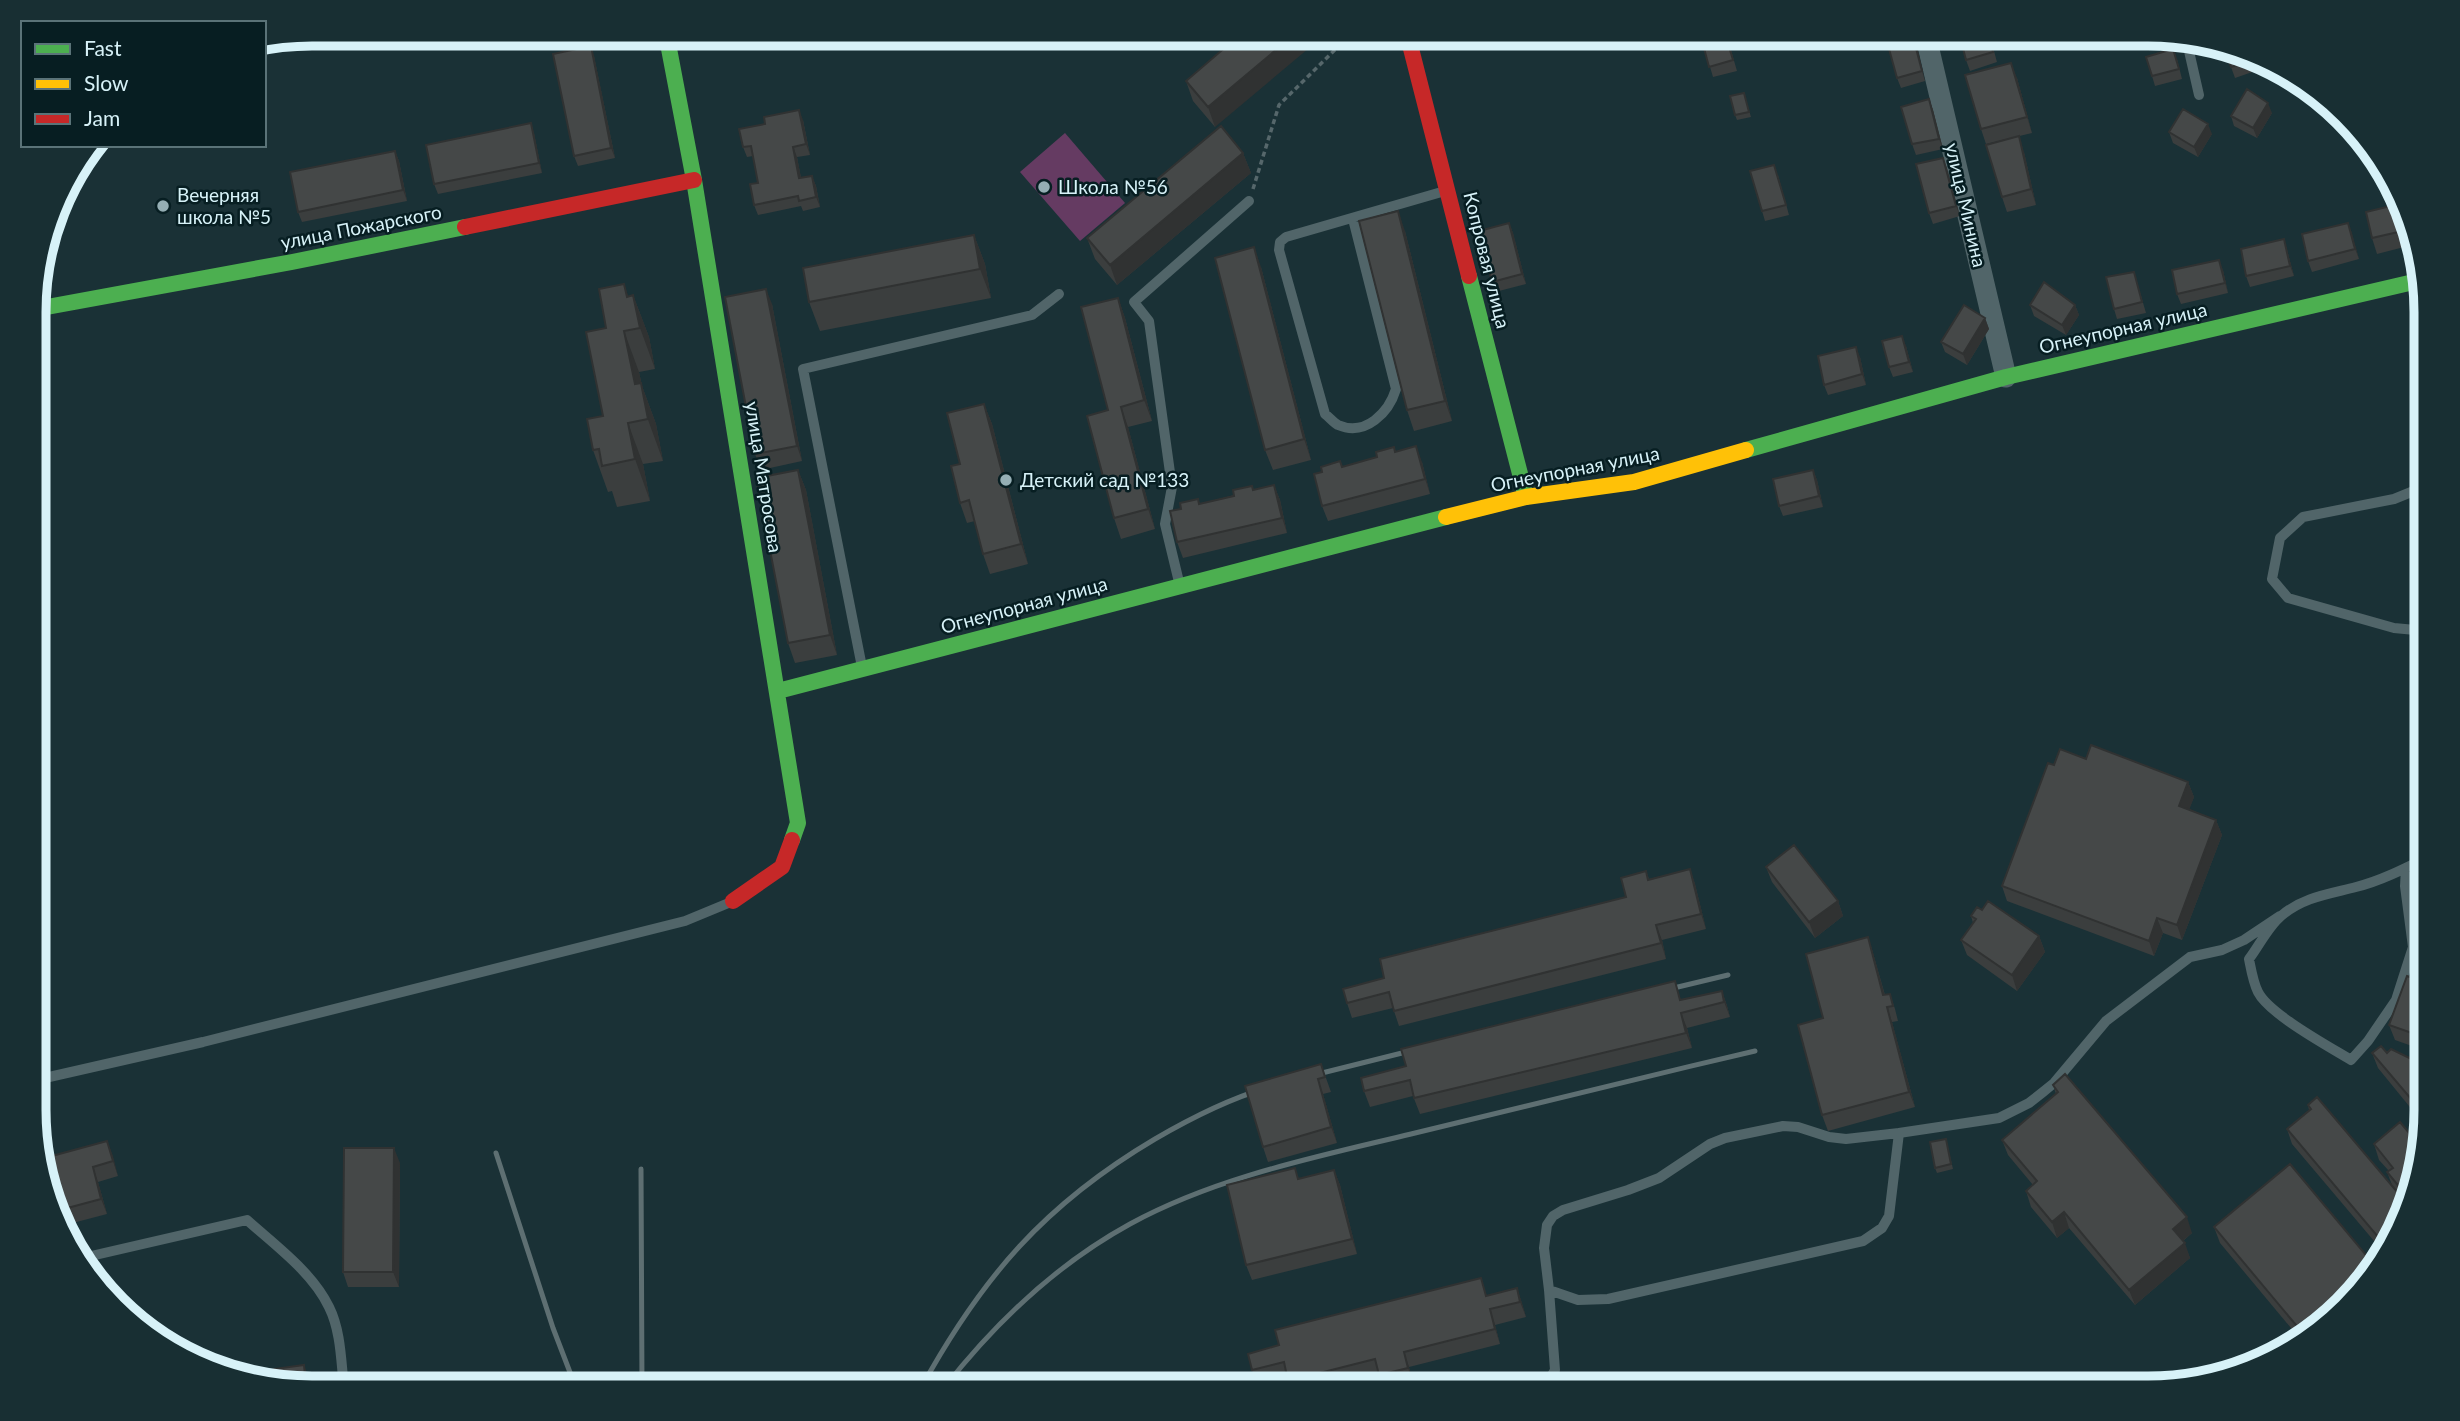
<svg xmlns="http://www.w3.org/2000/svg" width="2460" height="1421" font-family="Lato,sans-serif">
<style>
.green{fill:#653b62}
.lines{fill:none;stroke-linecap:round;stroke-linejoin:round}
.path{stroke:#56676b;stroke-width:3.5;stroke-dasharray:5 3.5;stroke-linecap:butt}
.lane{stroke:#516569;stroke-width:10}
.street{stroke:#516569;stroke-width:21}
.fast{stroke:#4caf50;stroke-width:16}
.slow{stroke:#ffc107;stroke-width:16}
.jam{stroke:#c62828;stroke-width:16}
.rail{stroke:#5e6f72;stroke-width:5}
.wall{fill:#3b3e3e}
.shaded-wall{fill:#303232}
.building{fill:#454848;stroke:#303232;stroke-width:2}
.poi-dot{fill:#95aeb4;stroke:#071e22;stroke-width:2.5}
.labels{text-anchor:middle;stroke-width:5;stroke-linejoin:round;paint-order:stroke}
.poi-label{font-size:19px;fill:#d7f2f8;stroke:#071e22;text-anchor:start}
.street-label{font-size:19px;fill:#d7f2f8;stroke:#071e22}
.rim{fill:none;stroke:#d7f2f8;stroke-width:9}
</style>
<rect width="100%" height="100%" fill="#1a3136"/>
<path class="green" d="M1065,133L1125,203L1080,241L1020,172Z"/>
<g class="lines">
<path class="path" d="M1253,189L1279,105L1352,33"/>
<path class="lane" d="M2186,38L2199,95
M1353,219L1396,389C1389,412 1366,437 1338,425C1334,423 1329,417 1325,414L1279,250L1280,242L1286,237L1445,191
M2426,486L2394,499L2303,517L2280,538L2272,579L2288,598L2394,628L2426,631
M1179,582L1165,524L1172,487L1149,321L1134,302L1249,201
M862,667L803,369L1032,315L1059,294
M2406,868L2405,886L2413,947L2396,1000L2368,1041L2351,1060C2328,1046 2269,1014 2258,992C2253,982 2251,969 2249,959C2259,946 2268,927 2281,916C2303,897 2329,894 2356,887C2380,881 2404,869 2426,858
M36,1080L203,1042L685,921L731,902
M1899,1133L1846,1139L1829,1137L1798,1127L1783,1126L1725,1138L1710,1144L1659,1178L1628,1190L1563,1210L1553,1216L1547,1225L1544,1248L1549,1290L1578,1300L1608,1299L1863,1241L1882,1228L1889,1216L1899,1133L1999,1118L2029,1103L2043,1092L2054,1083L2106,1021L2190,957L2222,950L2244,940L2280,916
M78,1259L247,1220C276,1246 312,1272 329,1307C341,1331 341,1361 344,1388
M1535,1387L1548,1382L1555,1370L1549,1290"/>
<path class="street" d="M1925,33L2006,377"/>
<path class="fast" d="M666,33L694,180L798,823L792,840
M1469,276L1526,497
M36,309L292,262L465,227
M1746,450L2006,377L2422,280
M778,691L1446,517"/>
<path class="slow" d="M1446,517L1526,497L1634,482L1746,450"/>
<path class="jam" d="M1407,33L1469,276
M465,227L694,180
M733,901L782,867L792,840"/>
<path class="rail" d="M1657,992L1728,975
M1306,1077L1422,1048
M496,1153L553,1328L576,1388
M641,1169L642,1388
M921,1388C982,1277 1045,1204 1155,1139C1191,1118 1226,1100 1266,1088
M944,1388C995,1323 1057,1264 1130,1224C1216,1177 1316,1157 1411,1134C1525,1106 1640,1078 1755,1051"/>
</g>
<path class="wall" d="M676,33H722L723,38L681,47Z
M1242,33L1215,127L1193,101L1186,81Z
M1700,33H1726L1737,71L1713,77Z
M1913,33L1925,81L1901,88L1897,78Z
M1989,33L1997,62L1970,71L1966,60Z
M2130,33H2149L2168,36L2134,44Z
M594,56L615,158L578,166L574,156Z
M2259,58L2261,69L2235,78L2231,67Z
M2177,59L2182,79L2155,86L2152,76Z
M2017,78L2032,133L1986,144L1981,129Z
M1744,93L1751,117L1737,120L1735,115Z
M1929,99L1933,110L1943,149L1916,155L1912,144Z
M2272,113L2257,138L2234,126L2231,116Z
M803,120L810,155L797,157L801,178L812,176L816,186L820,207L803,211L801,206L758,215L754,205L758,183L753,156L747,157L743,147Z
M2169,132L2212,134L2198,157L2173,143Z
M534,133L542,173L438,194L434,184Z
M395,151L399,161L407,201L302,222L298,212Z
M2024,152L2036,205L2007,212L2002,197Z
M1243,153L1251,173L1117,285L1095,259L1087,238Z
M1943,158L1960,216L1933,224L1929,213Z
M1778,175L1789,215L1765,221L1762,211Z
M2393,184L2412,245L2377,254L2372,238L2395,205Z
M1509,223L1513,233L1526,284L1495,292L1492,282Z
M2348,223L2359,259L2312,272L2308,261Z
M1405,231L1452,421L1414,431L1407,410Z
M974,235L985,264L991,298L820,331L809,302Z
M2284,239L2287,250L2294,276L2250,287L2246,276Z
M1261,267L1311,460L1273,470L1265,450Z
M2223,270L2228,293L2181,304L2177,294Z
M2137,282L2146,313L2117,319L2114,309Z
M633,295L649,337L655,369L639,372L642,386L656,424L663,461L643,464L650,501L617,507L612,491L608,492L593,450L603,416L606,328L629,296Z
M1118,298L1125,318L1152,421L1128,427L1155,529L1121,539L1114,518L1108,410Z
M772,304L802,461L761,470L755,454Z
M2030,305H2075L2079,315L2066,335L2034,316Z
M1985,318L1989,329L1967,365L1945,352L1941,342Z
M1906,346L1913,372L1893,377L1889,367Z
M1860,357L1866,385L1828,395L1824,385Z
M984,404L992,424L1028,564L990,574L983,554L975,521L967,523L960,503V464Z
M1396,452L1422,462L1430,494L1328,521L1322,506V472Z
M798,470L806,490L837,655L795,663L788,643Z
M1813,470L1817,480L1823,507L1783,516L1779,506Z
M1274,485L1280,500L1287,533L1183,558L1177,542L1181,509L1198,499L1199,504Z
M2086,759L2188,782L2194,797L2189,809L2216,820L2222,835L2182,940L2163,933L2154,956L2007,901L2002,886Z
M1766,867L1838,901L1843,916L1815,938L1772,882Z
M1690,869L1695,884L1706,929L1662,940L1666,959L1399,1026L1393,1008L1352,1018L1347,1003L1384,978L1626,897L1646,871L1649,879Z
M1982,910L2039,936L2045,952L2017,991L1967,955L1961,940L1973,923L1971,916Z
M1868,937L1873,953L1885,995L1890,994L1895,1009L1898,1021L1892,1022L1915,1107L1828,1131L1822,1115L1823,1018Z
M2426,983V1051L2395,1040L2389,1025Z
M1722,991L1727,1006L1730,1017L1687,1028L1692,1048L1420,1114L1413,1096L1370,1107L1364,1091L1681,1000Z
M2372,1053H2387L2426,1066V1127L2423,1138L2420,1135L2415,1120L2418,1117L2378,1068Z
M1321,1064L1331,1092L1323,1094L1337,1143L1268,1162L1263,1147Z
M2053,1085L2192,1233L2183,1241L2190,1258L2135,1305L2069,1228L2057,1238L2031,1207L2026,1191L2033,1185L2008,1155L2002,1140L2056,1094Z
M2308,1105L2392,1185L2387,1172L2389,1171L2379,1160L2374,1144L2420,1146L2389,1249L2385,1254L2292,1144L2287,1129L2309,1110Z
M1946,1139L1953,1169L1937,1173L1935,1168Z
M107,1141L118,1176L98,1182L107,1214L65,1225L41,1159Z
M400,1163L399,1287H348L343,1272Z
M1334,1170L1340,1185L1357,1254L1252,1280L1246,1265L1299,1179Z
M2214,1227L2345,1307L2301,1340L2220,1243Z
M1517,1288L1526,1317L1495,1325L1500,1344L1409,1367L1413,1383L1397,1387H1384L1379,1375L1330,1387H1291L1287,1378L1257,1385L1252,1370L1488,1295Z"/>
<path class="shaded-wall" d="M1296,33H1327L1215,127L1208,107Z
M1913,33L1916,42L1925,81L1922,71Z
M591,46L594,56L615,158L611,148Z
M2011,63L2017,78L2032,133L2027,117Z
M1929,99L1933,110L1943,149L1939,139Z
M2268,103L2272,113L2257,138L2253,128Z
M799,110L803,120L810,155L806,144Z
M531,123L534,133L542,173L539,163Z
M2208,124L2212,134L2198,157L2194,147Z
M2019,136L2024,152L2036,205L2031,189Z
M793,147L797,157L803,188L799,178Z
M395,151L399,161L407,201L403,190Z
M1243,153L1251,173L1117,285L1110,265Z
M1943,158L1947,168L1960,216L1956,206Z
M812,176L816,186L820,207L816,197Z
M1398,211L1405,231L1452,421L1445,401Z
M1509,223L1513,233L1526,284L1522,274Z
M2348,223L2352,233L2359,259L2355,249Z
M974,235L985,264L991,298L980,269Z
M2284,239L2287,250L2294,276L2290,266Z
M1254,247L1261,267L1311,460L1304,439Z
M2219,260L2223,270L2228,293L2225,283Z
M624,284L639,325L633,295L649,337L655,369L640,328L627,297Z
M766,289L772,304L802,461L797,446Z
M1118,298L1125,318L1152,421L1144,400Z
M2075,305L2079,315L2066,335L2062,325Z
M1985,318L1989,329L1967,365L1963,354Z
M624,331L639,372L642,386L656,424L663,461L635,384Z
M1902,336L1906,346L1913,372L1909,362Z
M1856,347L1860,357L1866,385L1862,374Z
M984,404L992,424L1028,564L1021,544Z
M1121,407L1128,427L1155,529L1148,509Z
M628,423L643,464L650,501L635,459Z
M1416,446L1422,462L1430,494L1425,479Z
M798,470L806,490L837,655L830,635Z
M1813,470L1817,480L1823,507L1819,496Z
M1274,485L1280,500L1287,533L1282,518Z
M2188,782L2194,797L2185,821L2179,806Z
M2216,820L2222,835L2182,940L2177,925Z
M1690,869L1695,884L1706,929L1701,914Z
M1838,901L1843,916L1815,938L1809,922Z
M2157,918L2163,933L2154,956L2149,941Z
M1656,925L1662,940L1666,959L1661,943Z
M2039,936L2045,952L2017,991L2012,975Z
M1868,937L1873,953L1889,1011L1883,995Z
M1722,991L1727,1006L1730,1017L1724,1002Z
M1887,1007L1892,1022L1915,1107L1909,1092Z
M1681,1013L1687,1028L1692,1048L1686,1033Z
M1318,1079L1323,1094L1337,1143L1331,1127Z
M107,1141L113,1156L118,1176L113,1161Z
M394,1148L400,1163L399,1287L393,1272Z
M93,1167L98,1182L107,1214L101,1199Z
M1334,1170L1340,1185L1357,1254L1352,1239Z
M2064,1212L2069,1228L2057,1238L2052,1222Z
M2187,1217L2192,1233L2179,1244L2173,1229Z
M2185,1243L2190,1258L2135,1305L2129,1290Z
M1517,1288L1522,1303L1526,1317L1520,1302Z
M1490,1309L1495,1325L1500,1344L1495,1329Z
M1404,1352L1409,1367L1413,1383L1408,1368Z
M304,1365L310,1381V1388L306,1387Z"/>
<path class="building" d="M1242,33H1296L1208,107L1186,81Z
M1700,33H1725L1733,60L1709,67Z
M1904,33H1912L1922,71L1897,78L1886,38Z
M1959,33H1988L1993,52L1966,60Z
M2225,45L2257,58L2258,59L2231,67Z
M591,46L611,148L574,156L553,54Z
M2173,49L2179,69L2152,76L2146,57Z
M2011,63L2027,117L1981,129L1965,75Z
M2247,89L2268,103L2253,128L2231,116Z
M1744,93L1749,112L1735,115L1730,96Z
M1929,99L1939,139L1912,144L1901,107Z
M2183,109L2208,124L2194,147L2169,132Z
M799,110L806,144L793,147L799,178L812,176L816,197L799,201L798,196L754,205L750,184L758,183L751,146L743,147L739,129L765,124L764,117Z
M531,123L539,163L434,184L426,145Z
M1221,126L1243,153L1110,265L1087,238Z
M2019,136L2031,189L2002,197L1986,145Z
M395,151L403,190L298,212L290,172Z
M1943,158L1956,206L1929,213L1916,164Z
M1774,165L1786,205L1762,211L1750,171Z
M2393,184L2407,230L2372,238L2366,212L2395,205L2390,185Z
M1398,211L1445,401L1407,410L1359,221Z
M1509,223L1522,274L1492,282L1479,231Z
M2348,223L2355,249L2308,261L2302,234Z
M974,235L980,269L809,302L803,268Z
M2284,239L2290,266L2246,276L2241,249Z
M1254,247L1304,439L1265,450L1215,258Z
M2219,260L2225,283L2177,294L2172,270Z
M2134,272L2142,302L2114,309L2106,277Z
M2044,282L2075,305L2062,325L2030,305Z
M624,284L627,297L633,295L640,328L624,331L635,384L641,383L648,419L628,423L635,459L602,466L599,449L593,450L587,419L603,416L586,332L606,328L599,289Z
M766,289L797,446L755,454L725,297Z
M1118,298L1144,400L1121,407L1148,509L1114,518L1087,416L1108,410L1081,307Z
M1964,305L1985,318L1963,354L1941,342Z
M1902,336L1909,362L1889,367L1882,341Z
M1856,347L1862,374L1824,385L1818,356Z
M984,404L1021,544L983,554L969,500L960,503L951,466L960,464L947,413Z
M1416,446L1425,479L1322,506L1314,474L1322,472L1321,467L1340,461L1342,467L1377,457L1376,452L1394,447L1395,452Z
M798,470L830,635L788,643L756,478Z
M1813,470L1819,496L1779,506L1773,479Z
M1274,485L1282,518L1177,542L1170,511L1181,509L1180,503L1198,499L1199,504L1234,496L1233,490L1252,486L1253,490Z
M2091,745L2188,782L2179,806L2216,820L2177,925L2157,918L2149,941L2002,886L2048,763L2054,765L2060,749L2086,759Z
M1794,845L1838,901L1809,922L1766,867Z
M1690,869L1701,914L1656,925L1661,943L1394,1011L1389,992L1347,1003L1343,989L1384,978L1380,959L1626,897L1621,878L1646,871L1648,880Z
M1988,901L2039,936L2012,975L1961,940L1976,919L1971,916L1977,907L1982,910Z
M1868,937L1883,995L1890,994L1893,1006L1887,1007L1909,1092L1822,1115L1798,1025L1823,1018L1806,954Z
M2407,976L2426,983V1038L2389,1025Z
M1675,981L1680,1000L1722,991L1724,1002L1681,1013L1686,1033L1414,1098L1410,1080L1364,1091L1361,1078L1406,1066L1401,1049Z
M2381,1046L2387,1053L2391,1049L2426,1066V1127L2425,1132L2415,1120L2423,1113L2372,1053Z
M1321,1064L1325,1077L1318,1079L1331,1127L1263,1147L1245,1086Z
M2065,1074L2187,1217L2173,1229L2185,1243L2129,1290L2064,1212L2052,1222L2026,1191L2037,1181L2002,1140L2058,1092L2053,1085Z
M2317,1097L2404,1200L2389,1250L2287,1129L2311,1109L2308,1105Z
M2400,1122L2420,1146L2406,1195L2387,1172L2393,1168L2374,1144Z
M1946,1139L1951,1164L1935,1168L1930,1142Z
M107,1141L113,1161L93,1167L101,1199L60,1210L41,1159Z
M344,1148H394L393,1272H343Z
M2290,1164L2376,1267L2345,1307L2306,1337L2214,1227Z
M1295,1168L1298,1179L1334,1170L1352,1239L1246,1265L1227,1185Z
M1481,1278L1486,1296L1517,1288L1520,1302L1490,1309L1495,1329L1404,1352L1408,1368L1379,1375L1375,1359L1288,1381L1284,1362L1252,1370L1248,1354L1279,1345L1275,1330Z
M304,1365L306,1387L275,1383L274,1369Z"/>
<g class="poi-dot">
<circle cx="1044" cy="187" r="7"/>
<circle cx="163" cy="206" r="7"/>
<circle cx="1006" cy="480" r="7"/>
</g>
<g class="labels">
<g class="poi-label">
<text x="1058" y="194">Школа №56</text>
<text x="177" y="202">Вечерняя<tspan x="177" dy="22">школа №5</tspan></text>
<text x="1020" y="487">Детский сад №133</text>
</g>
<g class="street-label">
<text transform="translate(1966 205) rotate(77)" y="7">улица Минина</text>
<text transform="translate(361 227) rotate(-11)" y="7">улица Пожарского</text>
<text transform="translate(1487 260) rotate(76)" y="7">Копровая улица</text>
<text transform="translate(2123 328) rotate(-13)" y="7">Огнеупорная улица</text>
<text transform="translate(1575 469) rotate(-11)" y="7">Огнеупорная улица</text>
<text transform="translate(764 477) rotate(81)" y="7">улица Матросова</text>
<text transform="translate(1024 605) rotate(-15)" y="7">Огнеупорная улица</text>
</g>
</g>
<path d="M0 0H2460V1421H0ZM312 46H2148A266 266 0 0 1 2414 312V1110A266 266 0 0 1 2148 1376H312A266 266 0 0 1 46 1110V312A266 266 0 0 1 312 46Z" fill="#182f33" fill-rule="evenodd"/>
<path class="rim" d="M312 46H2148A266 266 0 0 1 2414 312V1110A266 266 0 0 1 2148 1376H312A266 266 0 0 1 46 1110V312A266 266 0 0 1 312 46Z"/>
<rect x="21" y="21" width="245" height="126" fill="#071e22" stroke="#5a7378" stroke-width="2"/>
<rect x="35" y="44" width="35" height="10" fill="#4caf50" stroke="#5a7378" stroke-width="2"/>
<text x="84" y="56" font-size="21" fill="#d7f2f8">Fast</text>
<rect x="35" y="79" width="35" height="10" fill="#ffc107" stroke="#5a7378" stroke-width="2"/>
<text x="84" y="91" font-size="21" fill="#d7f2f8">Slow</text>
<rect x="35" y="114" width="35" height="10" fill="#c62828" stroke="#5a7378" stroke-width="2"/>
<text x="84" y="126" font-size="21" fill="#d7f2f8">Jam</text>
</svg>
